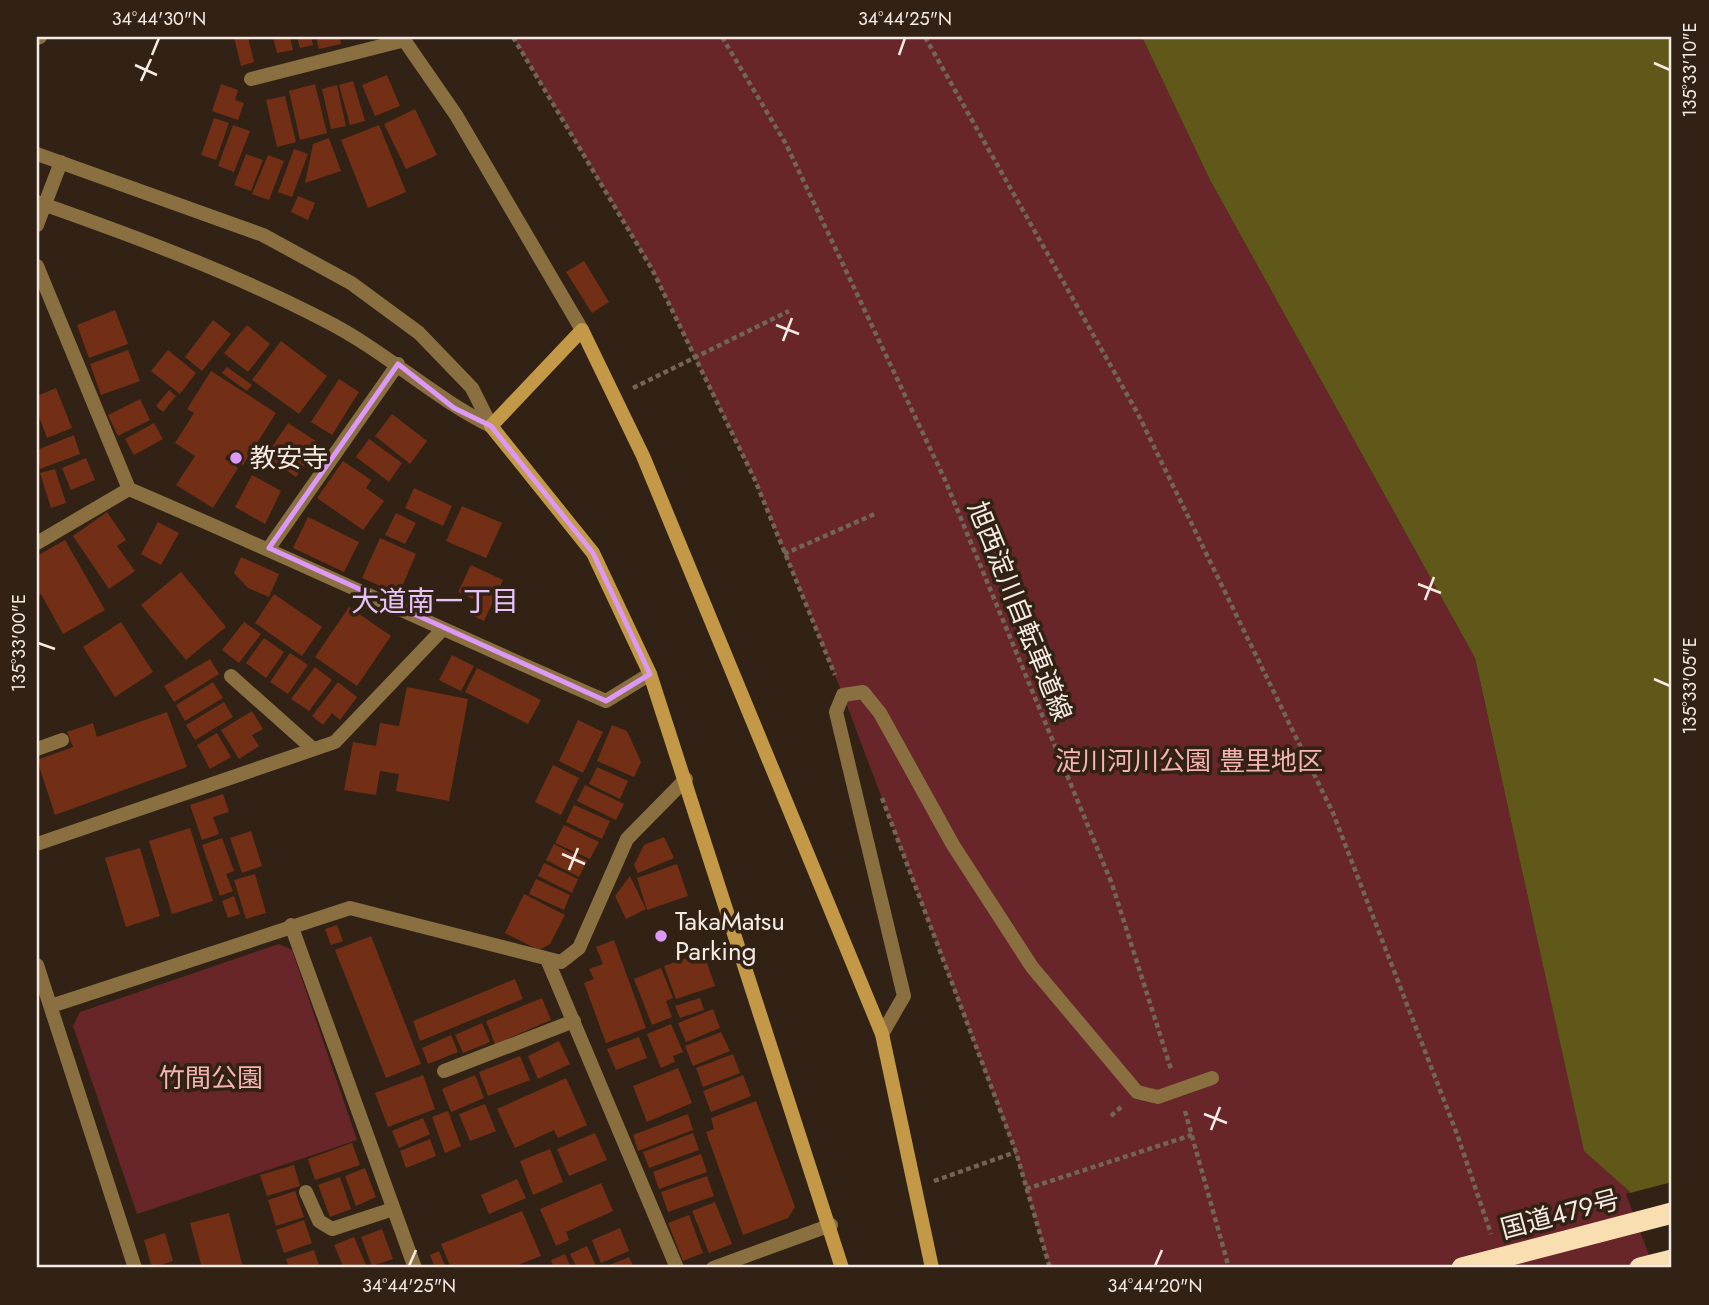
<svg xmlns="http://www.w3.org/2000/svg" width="1709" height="1305" font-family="Jost,'Noto Sans JP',sans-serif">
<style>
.green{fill:#68262b}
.water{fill:#5f5819}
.pier{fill:#312215}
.building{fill:#722f16}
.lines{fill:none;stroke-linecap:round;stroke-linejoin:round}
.path{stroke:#726459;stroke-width:4.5;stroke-dasharray:5 3.5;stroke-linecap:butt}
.lane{stroke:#8a6f40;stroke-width:14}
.street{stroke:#8a6f40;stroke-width:14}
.secondary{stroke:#c39948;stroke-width:14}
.highway{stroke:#f8deb1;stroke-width:21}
.marked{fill:none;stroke:#db99f5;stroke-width:5;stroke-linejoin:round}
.ticks{fill:none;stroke:#f6ebe3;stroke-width:2.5}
.poi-dot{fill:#db99f5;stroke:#312215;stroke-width:2.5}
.labels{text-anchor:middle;stroke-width:7;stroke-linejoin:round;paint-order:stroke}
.poi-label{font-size:26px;fill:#f6ebe3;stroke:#312215;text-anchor:start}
.street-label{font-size:26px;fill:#f6ebe3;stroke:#312215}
.park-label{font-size:26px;fill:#f6b3b3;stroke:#312215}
.neighbourhood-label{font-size:28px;fill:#e7c3f7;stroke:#312215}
.neatline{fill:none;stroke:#f6ebe3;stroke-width:2.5}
.ticks-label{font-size:18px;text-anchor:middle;fill:#f6ebe3}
</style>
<rect width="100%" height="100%" fill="#312215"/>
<path class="green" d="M513,37H1142L1210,180L1475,658L1584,1150L1629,1191L1658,1268H1050L1015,1152L843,695L755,480L652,269Z
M279,944L292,950L357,1140L137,1214L73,1026L80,1012Z"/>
<path class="water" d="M1142,37H1672V1268H1658L1629,1191L1584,1151L1475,658L1210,180Z"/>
<path class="pier" d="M1672,1182V1268H1654L1626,1194Z"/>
<path class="building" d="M234,37H248L254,62L241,66Z
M273,37H290L293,50L277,53Z
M297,37H311L313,45L300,48Z
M316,37H340L341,44L319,49Z
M387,75L400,106L375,116L362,85Z
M353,81L365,121L350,125L339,85Z
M221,84L238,90L235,100L244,103L238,120L212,111Z
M315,84L327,133L300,140L289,91Z
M337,85L346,126L331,129L322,89Z
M285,96L296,142L277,147L266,100Z
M415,109L437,155L406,169L384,124Z
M214,118L229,123L216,160L201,155Z
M233,125L250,131L234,172L218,166Z
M379,125L406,192L368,208L341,140Z
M329,138L341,171L305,183L313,144Z
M294,149L308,154L292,197L278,192Z
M246,154L263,160L251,191L234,185Z
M268,155L284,161L269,200L252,194Z
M298,196L315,203L308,220L291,212Z
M584,261L609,302L592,313L566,272Z
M115,310L128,344L89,358L77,325Z
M213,320L231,334L202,371L185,357Z
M247,325L270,344L248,372L224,353Z
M281,341L327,376L299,414L252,380Z
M128,350L140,381L101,395L90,364Z
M168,350L196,373L180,394L151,371Z
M227,367L252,385L247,391L222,373Z
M211,371L276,413L243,465L227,455L225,459L238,468L213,508L176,485L195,456L175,443L194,413L187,409Z
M339,379L359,392L332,435L311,422Z
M56,388L72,428L47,438L37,411V396Z
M169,390L176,396L163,412L156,406Z
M140,399L150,420L118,436L108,415Z
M392,414L427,441L410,464L375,436Z
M154,423L163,439L134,455L125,439Z
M288,423L319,443L296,477L266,456Z
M74,435L80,454L40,469L37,450Z
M369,439L402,463L389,482L356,457Z
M86,458L95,480L71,490L62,468Z
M343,461L371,480L366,488L384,501L363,530L317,498Z
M55,469L66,503L51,508L40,473Z
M252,475L281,491L265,524L235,507Z
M414,488L452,506L443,526L405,508Z
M462,506L502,523L486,558L446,541Z
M107,512L126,540L117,546L135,571L109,589L73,536Z
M396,513L416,523L405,544L385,535Z
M308,517L359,542L344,572L293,548Z
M158,522L179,533L161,565L141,554Z
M380,538L416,554L399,594L362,578Z
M65,540L105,610L63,634L41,594L37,597V556Z
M241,557L279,574L269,597L248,588L234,573Z
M471,565L503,580L484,621L471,615L477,601L458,592Z
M181,572L226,627L186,660L141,605Z
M274,594L322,627L302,656L255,623Z
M349,607L391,636L357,686L315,657Z
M121,622L153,672L115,697L83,647Z
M244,622L261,634L239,663L222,650Z
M264,638L284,652L266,678L246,663Z
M290,653L308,665L288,694L270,682Z
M452,655L474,666L461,691L439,680Z
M210,659L219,674L174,702L164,686Z
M315,667L332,680L309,711L291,699Z
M477,668L541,700L528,724L465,692Z
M213,682L223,698L185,721L176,705Z
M338,682L357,697L340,720L332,713L323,725L312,716Z
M407,687L468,699L449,801L396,791L399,774L380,771L376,795L344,790L353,742L376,746L380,723L399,726Z
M224,702L233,717L195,740L186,725Z
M252,711L263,729L252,735L259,746L239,759L221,730Z
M167,712L187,767L55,815L37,760L73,747L67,732L93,723L97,737Z
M578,720L603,732L583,773L559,761Z
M612,725L627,731L641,762L634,777L597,761Z
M217,733L231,757L210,769L197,745Z
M553,765L579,778L561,815L535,802Z
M597,767L628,781L620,799L589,784Z
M585,785L624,804L616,820L577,801Z
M223,794L229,812L213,817L219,834L202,840L190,805Z
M574,805L610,821L602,839L566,822Z
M564,825L599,842L590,859L555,843Z
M190,828L213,901L172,914L149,841Z
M251,831L262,866L242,873L230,838Z
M664,837L674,858L638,873L634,865L644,845Z
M222,838L234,871L226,874L233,891L220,896L202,845Z
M554,844L587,861L579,877L546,860Z
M140,848L160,916L126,927L105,858Z
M544,863L578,879L572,893L538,876Z
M677,864L688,896L647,910L637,878Z
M255,874L266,913L246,919L234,880Z
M630,876L646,909L626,919L615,896Z
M536,879L570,895L564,910L529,894Z
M524,894L565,915L550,944L539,950L505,933Z
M234,896L240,914L228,918L222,901Z
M337,925L343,941L331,945L325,929Z
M371,936L421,1064L386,1078L335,950Z
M614,940L646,1028L606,1043L584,983L594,979L589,969L603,964L596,947Z
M703,952L715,986L676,999L664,966Z
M661,968L673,998L666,1001L672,1017L652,1025L634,979Z
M515,979L523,999L420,1041L413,1021Z
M542,998L551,1020L495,1044L486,1021Z
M700,998L704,1010L680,1018L675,1006Z
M713,1009L720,1028L686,1042L678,1023Z
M482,1023L490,1042L463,1053L455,1035Z
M671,1024L683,1052L673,1056L675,1062L661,1068L647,1034Z
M721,1032L730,1051L693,1066L685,1046Z
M451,1035L458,1052L428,1064L422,1048Z
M639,1037L647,1058L616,1070L607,1049Z
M559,1041L570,1064L538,1079L528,1056Z
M733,1054L740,1073L703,1087L696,1068Z
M520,1056L530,1080L488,1096L479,1072Z
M678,1068L692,1103L647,1122L633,1086Z
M423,1075L435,1109L388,1127L375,1093Z
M475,1075L484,1098L451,1112L442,1089Z
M743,1075L751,1096L711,1112L703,1091Z
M566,1078L587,1125L558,1138L554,1130L515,1148L497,1109Z
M756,1101L795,1207L788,1218L743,1235L706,1132L714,1129L711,1118Z
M485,1104L496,1131L470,1141L459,1114Z
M448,1111L461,1146L445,1153L432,1117Z
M688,1114L693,1130L638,1151L633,1135Z
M423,1118L430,1134L399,1148L392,1131Z
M595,1133L607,1160L569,1176L557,1149Z
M693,1133L699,1150L649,1168L643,1152Z
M430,1139L436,1156L406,1168L400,1151Z
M352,1143L360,1165L315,1180L308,1159Z
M550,1149L563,1182L533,1195L520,1161Z
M701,1154L707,1172L659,1189L653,1172Z
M294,1165L300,1186L267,1196L260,1175Z
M365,1168L376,1197L356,1206L345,1176Z
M707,1176L714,1196L668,1212L661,1192Z
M340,1177L351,1209L330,1217L318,1185Z
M517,1179L526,1198L489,1214L481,1195Z
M601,1183L613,1211L566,1232L569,1240L556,1246L540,1209Z
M295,1191L304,1217L276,1226L268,1200Z
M715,1202L732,1244L709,1253L692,1211Z
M522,1211L541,1256L510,1268H451L441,1244Z
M229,1213L243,1268H202L190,1223Z
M689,1215L703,1253L683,1261L668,1223Z
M304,1220L312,1243L284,1253L276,1230Z
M620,1228L629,1251L601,1263L592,1240Z
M382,1229L393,1259L372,1266L361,1237Z
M165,1233L173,1261L152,1268L144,1240Z
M354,1237L367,1267L344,1268L334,1245Z
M587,1246L597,1268H577L570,1254Z
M314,1250L320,1268H289L286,1259Z
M439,1251L446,1268H435L430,1255Z
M565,1254L571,1268H554L551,1260Z
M629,1257L634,1268H602Z"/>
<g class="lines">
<path class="path" d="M513,37L652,269L755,480L835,675
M722,37L786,144L945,480L1112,884L1171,1069
M925,37L1138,414L1333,813L1457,1134L1491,1234
M633,388L789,311
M784,554L877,513
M882,798L1016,1152L1050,1268
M1185,1111L1229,1268
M1111,1116L1121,1107
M934,1181L1016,1152
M1026,1189L1192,1135"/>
<path class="lane" d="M251,79L405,40
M231,676L313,749
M37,749L62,740
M882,1034L904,996L836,712L843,695L863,692L880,713L953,845L1032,967L1137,1092L1158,1097L1212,1078
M444,1071L574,1021
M306,1192L319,1221L332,1229L393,1209"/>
<path class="street" d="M402,37L456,115L582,330
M37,38L40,37
M37,154L263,235L351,283L419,333L472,388L491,426
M37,202C134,236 233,273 324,320C384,350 432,397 491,426
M37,225L61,162
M37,266L129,489C289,557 446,632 606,701L650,674
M37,543L129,489
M269,548L398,364
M37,844L335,742L442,630
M291,925L415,1268
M547,959L677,1268
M37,965L135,1268
M51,1006L350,908L561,962L579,948L627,839L686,779
M713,1268L831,1225"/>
<path class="secondary" d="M842,1268L650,674L593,553L491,426L582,330L643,456L882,1034L932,1268"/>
<path class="highway" d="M1462,1268L1672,1213
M1640,1268L1672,1260"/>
</g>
<path class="marked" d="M398,364L454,408L491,426L593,553L650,674L606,701L269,548Z"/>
<path class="ticks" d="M152,55L159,38M899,55L905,38M1654,63L1670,70M135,65L157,75M141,81L151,59M776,325L799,334M783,341L792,318M1418,584L1441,593M1425,600L1434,577M38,643L55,649M1654,679L1670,686M562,854L585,864M569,870L578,848M1204,1114L1227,1123M1211,1130L1220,1107M409,1266L416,1250M1155,1266L1162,1250"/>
<g class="poi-dot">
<circle cx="236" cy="458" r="7"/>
<circle cx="661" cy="936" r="7"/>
</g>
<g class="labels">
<g class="poi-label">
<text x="250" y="467">教安寺</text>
<text x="675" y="930">TakaMatsu<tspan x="675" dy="30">Parking</tspan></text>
</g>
<g class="street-label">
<text transform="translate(1020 611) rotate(68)" y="9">旭西淀川自転車道線</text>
<text transform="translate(1560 1214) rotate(-15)" y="9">国道479号</text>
</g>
<g class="park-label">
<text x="1189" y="770">淀川河川公園 豊里地区</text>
<text x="211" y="1087">竹間公園</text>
</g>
<g class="neighbourhood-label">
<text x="435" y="611">大道南一丁目</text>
</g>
</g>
<rect width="1709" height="1305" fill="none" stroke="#312215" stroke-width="77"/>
<rect x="38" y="38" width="1632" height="1228" class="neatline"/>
<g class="ticks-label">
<text x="159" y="25">34°44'30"N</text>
<text x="905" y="25">34°44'25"N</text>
<text transform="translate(1690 70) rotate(-90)" y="6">135°33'10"E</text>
<text transform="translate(19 643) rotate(-90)" y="6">135°33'00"E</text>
<text transform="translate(1690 686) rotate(-90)" y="6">135°33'05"E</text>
<text x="409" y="1292">34°44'25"N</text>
<text x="1155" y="1292">34°44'20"N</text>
</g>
</svg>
